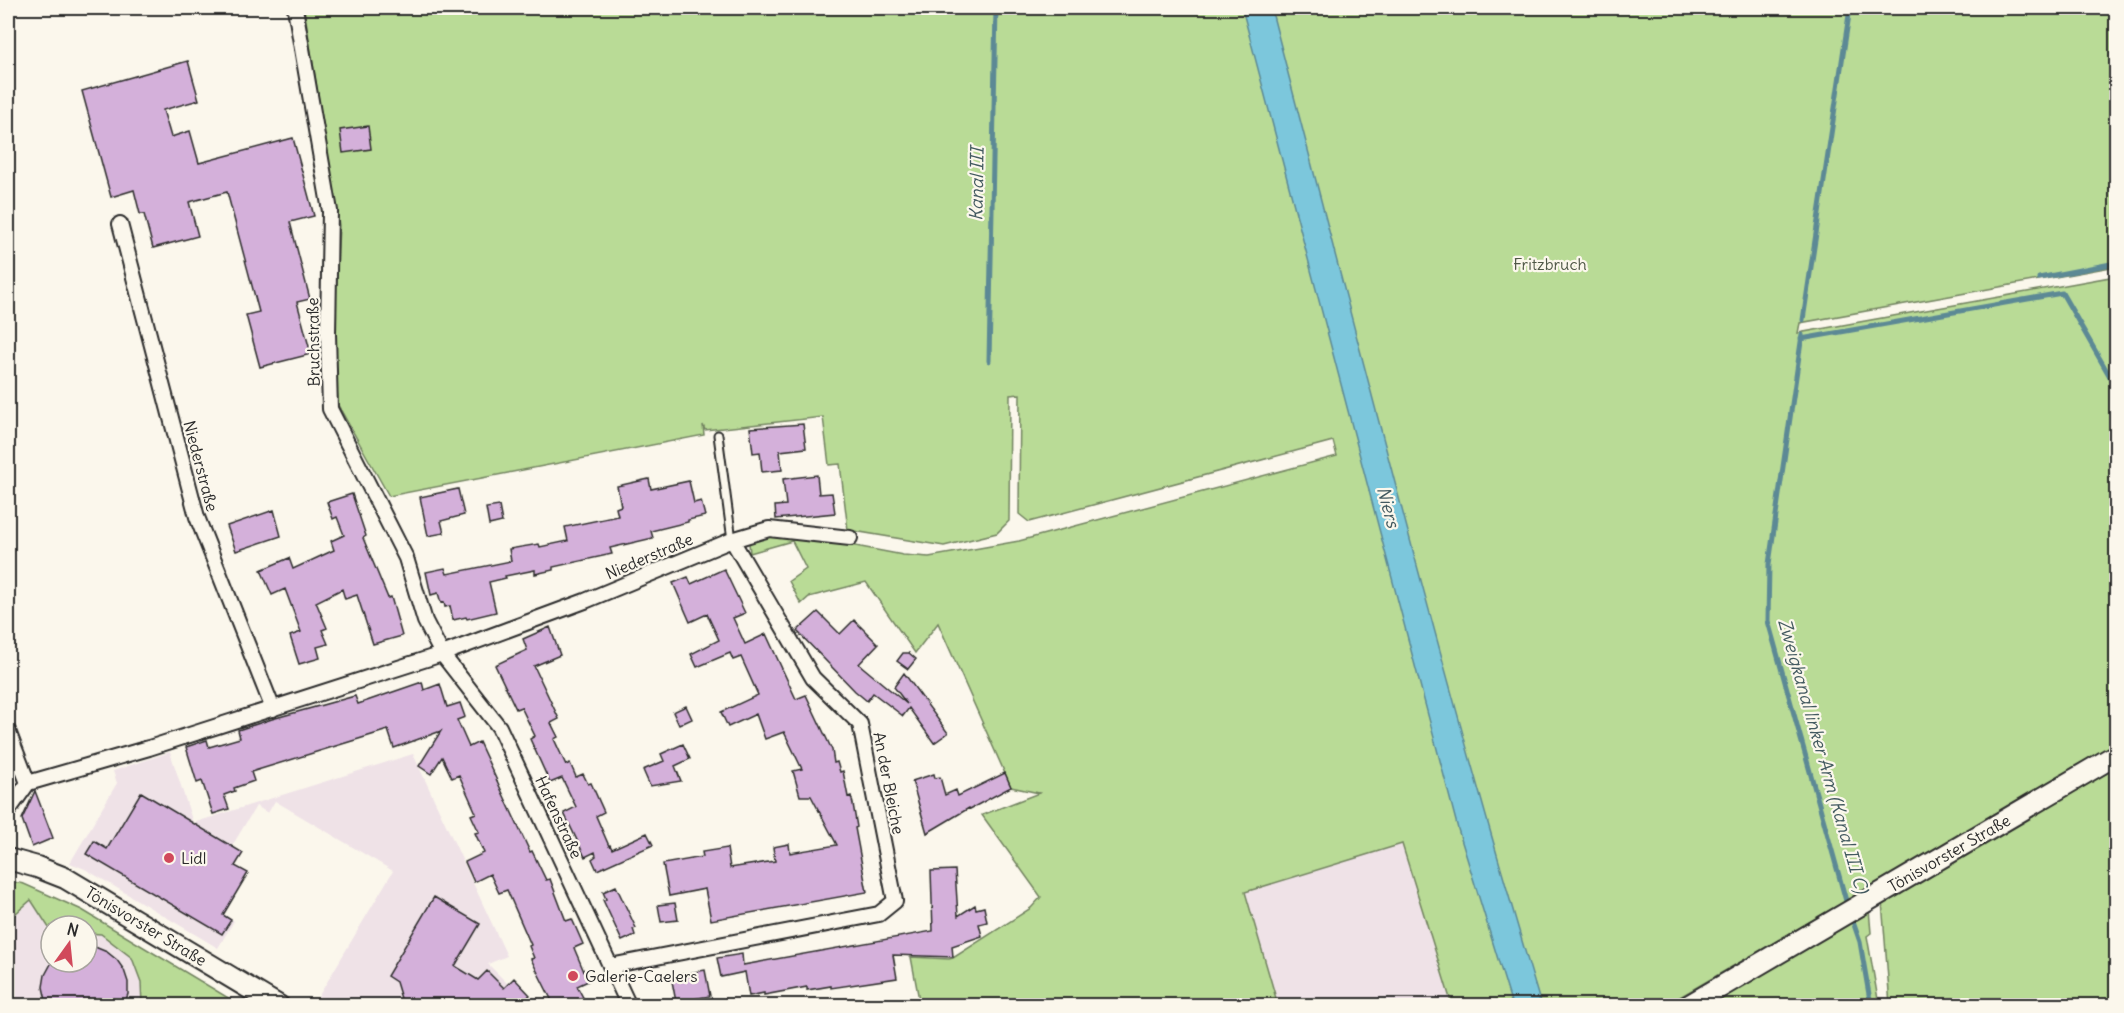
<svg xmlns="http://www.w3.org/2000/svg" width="2124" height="1013" font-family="Delius,sans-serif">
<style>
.built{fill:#efe2e7}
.green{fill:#b9db96;stroke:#728360;stroke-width:1.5}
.water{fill:#7cc7dc;stroke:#5c8995;stroke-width:1.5}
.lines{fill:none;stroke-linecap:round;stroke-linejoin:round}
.stream{stroke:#5c8995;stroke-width:5}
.building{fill:#d4b0da;stroke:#2b2b2b;stroke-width:1.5}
.service-casing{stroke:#2b2b2b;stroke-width:11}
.minor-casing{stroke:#2b2b2b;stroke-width:18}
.secondary-casing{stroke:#2b2b2b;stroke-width:24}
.service{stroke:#fbf7ec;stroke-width:7}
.minor{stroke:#fbf7ec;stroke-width:14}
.secondary{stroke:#fbf7ec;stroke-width:20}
.poi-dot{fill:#d1495b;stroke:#fbf7ec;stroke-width:2}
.labels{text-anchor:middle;stroke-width:4.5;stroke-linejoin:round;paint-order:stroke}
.park-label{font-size:16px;fill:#4e5746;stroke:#fbf7ec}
.street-label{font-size:16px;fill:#2b2b2b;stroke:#fbf7ec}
.poi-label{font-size:16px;fill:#2b2b2b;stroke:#fbf7ec;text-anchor:start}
.water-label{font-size:18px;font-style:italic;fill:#435a60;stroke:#fbf7ec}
</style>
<rect width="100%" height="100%" fill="#fbf7ec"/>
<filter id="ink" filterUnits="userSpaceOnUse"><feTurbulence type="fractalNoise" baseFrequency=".0167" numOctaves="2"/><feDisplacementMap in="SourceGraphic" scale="12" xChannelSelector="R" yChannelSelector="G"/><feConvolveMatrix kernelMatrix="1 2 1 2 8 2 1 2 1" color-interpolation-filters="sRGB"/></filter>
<g filter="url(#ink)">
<path class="built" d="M8,744L19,772L8,778Z
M170,752L193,823L413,754L507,956L488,964L529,1005L314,1004L393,871L275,801L268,813L256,806L232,846L243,853L236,866L248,873L224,914L234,921L218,948L85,869L70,863L117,783L113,771Z
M1403,844L1452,1005H1278L1245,892Z
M31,900L51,931V962H87V933L101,934L132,958L141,982L142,1005H8V920Z"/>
<path class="green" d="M304,8H2116V266L1800,323L1798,333L2116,276V746L1852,898L1858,914L1869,909L1871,933L1867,936L1879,1005H1704L1843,923L1837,906L1666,1005H1452L1402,844L1245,892L1278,1005H920L911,957L949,959L953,958L1031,908L1041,897L982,815L1039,793L1011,787L938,623L915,653L866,582L809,597L801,604L789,581L806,569L792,541L750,553L749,543L756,537L792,534L903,555L929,557L1019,541L1337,456L1333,441L1029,522L1019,514L1020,394L1010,395L1009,521L997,533L944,546L848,530L840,464L829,465L823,417L705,430L703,425L704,435L389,496L338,405L334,333L339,225Z
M2116,768V1005H1890L1882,901Z
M8,881L24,884L82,910L240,1005H142L141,982L132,958L101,934L87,933V926H51V931L31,900L8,920Z"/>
<path class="water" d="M1242,8H1271C1358,341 1442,675 1541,1005H1512L1458,829Z"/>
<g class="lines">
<path class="stream" d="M2039,278L2116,263
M1803,320L1850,8
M1802,335L1769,564L1768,621L1848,908
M1801,339L2062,293L2116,387
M989,361L996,8
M1851,916L1860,942L1871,1006"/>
</g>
<path class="building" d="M188,61L199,100L163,110L171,137L190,131L199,163L293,138L314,216L290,222L310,299L297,302L311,354L260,367L246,315L259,312L227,192L189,202L198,236L153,248L144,214H140L134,190L111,197L82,91Z
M368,126L371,149L343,153L340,130Z
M803,424L806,448L780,451L782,470L762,472L760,452L753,453L750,428Z
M817,475L819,494L832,493L835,513L776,519L775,506L786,505L783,479Z
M649,479L651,489L689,481L694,503L701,501L705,516L688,520V522L651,531L653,538L610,548L612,554L553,567V570L535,574V570L505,576L506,578L489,582L496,612L467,619L466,617L453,620L450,606L445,607L444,602L441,603L438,593L431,595L426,572L445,568L447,574L511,561L509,549L539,544L540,547L568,541L565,527L618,516L616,508L621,506L617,486Z
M458,489L464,515L441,521L444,533L428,536L420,497Z
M352,494L366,536L363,538L388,598L391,597L402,636L373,644L357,595L345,599L342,589L316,602L327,628L322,630L328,644L317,647L320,658L299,664L290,636L301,632L285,589L272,595L261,570L289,558L293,569L334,550L331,541L344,535L337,517L333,519L327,502Z
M499,506L502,522L489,525L486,508Z
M274,510L281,536L236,551L227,526Z
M724,569L745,613L733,618L745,644L766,634L796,699L806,695L832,750L834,763L837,762L840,772L843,771L848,797L851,796L853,804L857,827L855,828L867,892L711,920L705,889L669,896L663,864L703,857L702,852L727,848L730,868L775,861L773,847L789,844L790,853L837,845L811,796H800L793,771L802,769L784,732L765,739L756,714L728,727L721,712L758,695L741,657L733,660L730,653L697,667L691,654L719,640L707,614L690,622L673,583L688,577L691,584Z
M818,612L840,634L854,620L878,644L859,664L907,704L894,687L904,673L948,733L934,743L909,708L903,716L873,693L867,701L855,691L797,631Z
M550,627L560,655L534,666L559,719L551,723L558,737L554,739L566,765L570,763L576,777L583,774L588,784L591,783L604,812L596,816L609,846L610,845L612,849L647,833L653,845L597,870L592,859L596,856L595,852L585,857L564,813L576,807L562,778L550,783L530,739L535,736L521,707L516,709L495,665L527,650L523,639Z
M903,653H909L916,659L908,669L897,661Z
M422,682L424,690L440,684L447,707L460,703L465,717L457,720L469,747L479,742L530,852L532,851L546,880L550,879L566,921L572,919L583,944L574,948L588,981L577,986L587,1005H554L531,959L534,958L529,946L531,945L507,890L499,893L490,874L474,882L465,862L484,853L475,833L479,832L471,815L476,813L459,775L452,778L442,757L431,774L419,766L441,731L394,748L388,730L251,772L254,781L234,788L235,791L224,795L229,809L213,814L202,781L197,783L186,747L207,740L209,747L240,738L238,730L272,719L355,696L358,704Z
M686,706L692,719L679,725L673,712Z
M683,744L690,759L675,766L681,781L650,786L643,770L664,761L661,754Z
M1005,773L1011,787L970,809L969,808L927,833L912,781L934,774L935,778L940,777L945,795L956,790L958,796Z
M35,791L53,838L32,847L22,819Z
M141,792L243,853L235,866L248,873L223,915L231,920L222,934L86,854L94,841L107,849Z
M955,870L958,916L975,905L976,909L984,907L987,922L979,924L982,936L952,946L953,957L893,955L897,978L831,988V986L807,990V987L764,995V993L749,996L745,972L721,977L717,958L742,954L743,965L933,931L931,871Z
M616,886L636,928L633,929L635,935L622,941L603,900L606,899L603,892Z
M434,897L480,924L455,966L478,980L487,971L504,988L514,978L530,995L519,1005H403L396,982L387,976Z
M675,903L678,920L661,922L658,905Z
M87,946L95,947L107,952L117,960L124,970L128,982V994L124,1005H47L43,987L45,975L52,962H87Z
M705,970L710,996L676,1002L671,976Z"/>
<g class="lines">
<defs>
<path id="service" d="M718,435L732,540"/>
<path id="minor" d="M295,8L330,211L328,334L330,409L406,558L425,621L442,654L499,727L629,1006
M120,224L197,517L273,709
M8,731L28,783
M8,811L28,783L149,748L442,654L585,601L732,540L769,529L850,538
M610,966L879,914L895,901L860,724L813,678L732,540"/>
<path id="secondary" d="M8,859L37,867L65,878L279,1006
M1688,1006L2116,755"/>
</defs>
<use href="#service" class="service-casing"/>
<use href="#minor" class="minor-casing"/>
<use href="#secondary" class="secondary-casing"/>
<use href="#service" class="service"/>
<use href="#minor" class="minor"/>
<use href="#secondary" class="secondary"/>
</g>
</g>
<g class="poi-dot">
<circle cx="169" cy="858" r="6"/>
<circle cx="573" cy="976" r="6"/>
</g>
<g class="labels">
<g class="park-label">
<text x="1550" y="270">Fritzbruch</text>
</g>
<g class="street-label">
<text transform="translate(313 342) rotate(-91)" y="6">Bruchstraße</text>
<text transform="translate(201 466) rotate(75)" y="6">Niederstraße</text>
<text transform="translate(649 556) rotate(-23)" y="6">Niederstraße</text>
<text transform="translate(889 783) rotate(79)" y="6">An der Bleiche</text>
<text transform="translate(559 817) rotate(65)" y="6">Hafenstraße</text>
<text transform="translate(1949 853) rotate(-30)" y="6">Tönisvorster Straße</text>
<text transform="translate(146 926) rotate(31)" y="6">Tönisvorster Straße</text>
</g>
<g class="poi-label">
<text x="181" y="864">Lidl</text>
<text x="585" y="982">Galerie-Caelers</text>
</g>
<g class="water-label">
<text transform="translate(977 184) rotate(-89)" y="6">Kanal III</text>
<text transform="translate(1388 507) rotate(75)" y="6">Niers</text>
<text transform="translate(1823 756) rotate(74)" y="6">Zweigkanal linker Arm (Kanal III C)</text>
</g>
</g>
<rect width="2124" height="1013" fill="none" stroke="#fbf7ec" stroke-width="30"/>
<rect x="15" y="15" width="2094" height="983" fill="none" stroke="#2b2b2b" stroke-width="2" filter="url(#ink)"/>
<g transform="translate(69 944) rotate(15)"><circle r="28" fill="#fbf7ec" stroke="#a8a59f" stroke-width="1.5"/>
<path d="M0-4.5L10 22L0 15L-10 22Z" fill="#d1495b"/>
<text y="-9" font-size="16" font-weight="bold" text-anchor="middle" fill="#2b2b2b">N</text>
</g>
</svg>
